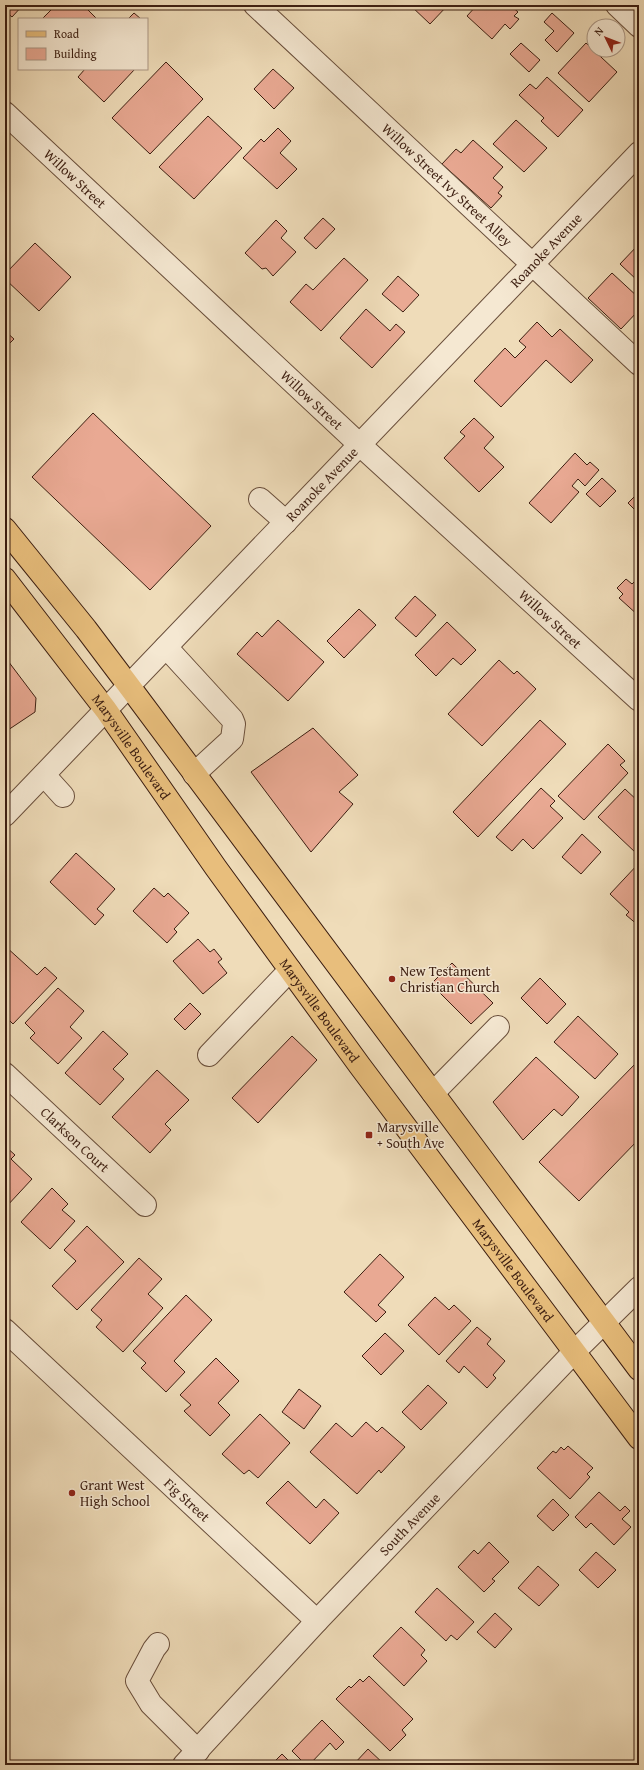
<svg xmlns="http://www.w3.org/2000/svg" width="644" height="1770" font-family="'Gentium Book Plus',serif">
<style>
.building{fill:#e9a993;stroke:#3c1e11}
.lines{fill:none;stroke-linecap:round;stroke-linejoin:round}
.minor-casing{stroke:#694e3b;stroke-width:24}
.major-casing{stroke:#3c1e11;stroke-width:24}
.minor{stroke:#f5e8d2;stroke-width:22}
.major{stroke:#e8be7c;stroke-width:22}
.poi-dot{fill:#8f2418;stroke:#f5e8d2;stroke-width:1.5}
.labels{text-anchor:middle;stroke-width:3;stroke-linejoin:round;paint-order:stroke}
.street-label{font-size:14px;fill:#3c1e11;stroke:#f5e8d2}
.poi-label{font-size:14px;fill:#3c1e11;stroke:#f5e8d2;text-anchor:start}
</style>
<rect width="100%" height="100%" fill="#efdcb9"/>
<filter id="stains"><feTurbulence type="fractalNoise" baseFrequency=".005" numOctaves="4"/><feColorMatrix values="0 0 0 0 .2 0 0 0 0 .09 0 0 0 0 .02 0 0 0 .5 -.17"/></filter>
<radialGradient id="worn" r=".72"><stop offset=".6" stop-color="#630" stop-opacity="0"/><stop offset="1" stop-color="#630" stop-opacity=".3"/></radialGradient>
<path class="building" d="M5,5H23L12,17L5,11Z
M56,5H83L97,19H42Z
M410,5H448L430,24Z
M477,5H510L518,12L514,16L519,19L510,29L505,24L492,39L467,16Z
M134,13L141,19H128Z
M552,13L574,33L557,52L545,40L554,31L544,22Z
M521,43L540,60L529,72L510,54Z
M586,43L617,72L589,102L558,73Z
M166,62L203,99L150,154L112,118Z
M85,69H135L104,102L78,77Z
M273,69L294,88L274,109L254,89Z
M547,77L583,110L558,137L541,121L544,118L519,95L530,84L536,89Z
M208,116L242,148L194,199L159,167Z
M516,120L547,148L524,172L493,144Z
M278,128L291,141L280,153L297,169L277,189L243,158L261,139L264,142Z
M473,140L503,167L493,178L503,187L498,193L502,196L491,208L442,164L456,149L461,153Z
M323,218L335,229L316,249L304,238Z
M276,220L287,231L281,238L296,252L273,276L266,268L262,269L245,253Z
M35,243L71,277L39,311L5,279V274Z
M639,244V282L620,264Z
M344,258L368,280L321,331L290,302L306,284L313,290Z
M612,273L639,298V310L621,329L588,298Z
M398,276L419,295L403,312L382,294Z
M366,309L390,331L396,324L405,332L372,368L340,338Z
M537,322L552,337L560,329L593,360L571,383L546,360L501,407L474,381L505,348L515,358L526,347L519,341Z
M5,331L14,339L5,348Z
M93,413L211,526L150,590L32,477Z
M474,418L494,437L484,448L504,467L479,492L444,458L465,436L460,432Z
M575,453L587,465L590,462L599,470L585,486L578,479L572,486L579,492L551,523L529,503Z
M602,478L616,491L600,507L586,494Z
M639,492V514L628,503Z
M639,577V616L619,598L623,594L617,588L626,579L632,584Z
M415,596L436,615L416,637L395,618Z
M359,609L376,625L344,658L327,641Z
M278,620L324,662L288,701L237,654L257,632L262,637Z
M447,622L476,650L461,665L453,658L436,676L415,655Z
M5,657L36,698L35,712L5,732Z
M499,660L514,674L517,671L536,689L482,746L448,714Z
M540,720L566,744L478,837L453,812Z
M313,728L358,775L339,792L353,804L311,852L251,772Z
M608,744L625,761L620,765L628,773L584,820L558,796Z
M541,788L555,801L550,806L563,818L533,849L523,839L512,851L496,837Z
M625,789L639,802V850L636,853L598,817Z
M582,834L601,852L581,874L562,857Z
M76,853L115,889L97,909L104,915L95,925L50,882Z
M639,863V926L626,915L629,912L610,894Z
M154,888L164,897L168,893L189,913L174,929L177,932L167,943L133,911Z
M198,939L210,952L214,949L222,959L218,962L227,973L203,994L173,961Z
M5,946L37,975L45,967L57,978L13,1024L5,1016Z
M452,963L493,1003L471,1024L431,984Z
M540,978L566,1004L547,1024L521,998Z
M58,988L84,1011L70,1027L82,1038L58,1064L30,1038L35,1033L25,1023Z
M190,1003L201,1014L185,1030L174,1019Z
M578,1016L618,1054L595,1079L554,1042Z
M103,1031L128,1054L113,1069L124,1079L100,1105L65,1073Z
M292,1036L317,1060L258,1123L232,1098Z
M536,1057L579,1097L562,1116L554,1109L523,1140L493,1102Z
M639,1060V1139L579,1201L539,1162Z
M157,1070L189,1100L165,1124L171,1130L150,1153L112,1117Z
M5,1146L15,1155L11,1159L32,1179L6,1207Z
M52,1188L68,1204L62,1210L75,1221L50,1249L21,1222Z
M87,1226L124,1262L77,1310L52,1286L76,1261L64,1250Z
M380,1254L404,1277L378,1305L386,1312L376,1322L344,1292Z
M139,1258L162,1279L148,1294L163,1308L123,1352L96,1327L102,1320L91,1310Z
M186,1295L212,1320L174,1361L185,1372L166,1392L141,1368L146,1363L133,1351Z
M435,1297L449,1310L454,1305L471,1321L439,1355L408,1325Z
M477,1327L491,1339L487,1344L505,1361L493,1375L496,1378L487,1388L464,1366L459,1373L446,1361Z
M385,1333L404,1351L381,1375L362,1356Z
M216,1358L239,1381L218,1403L230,1415L210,1436L184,1411L191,1405L180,1395Z
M428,1385L447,1403L421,1430L402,1412Z
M299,1389L321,1406L304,1429L282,1412Z
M260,1414L290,1443L258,1478L249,1470L244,1474L222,1454Z
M366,1422L377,1432L382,1427L405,1447L381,1473L379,1470L357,1494L310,1452L336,1423L352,1437Z
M568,1446L593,1468L587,1474L590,1477L570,1499L537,1468L553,1451L556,1453L561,1447L564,1450Z
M288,1481L316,1508L324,1499L339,1513L310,1544L266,1503Z
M599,1492L620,1511L625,1506L630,1511L622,1519L631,1527L614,1545L591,1523L586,1528L575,1517Z
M553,1499L569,1515L553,1531L537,1516Z
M489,1542L509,1562L492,1579L495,1581L484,1592L458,1567L474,1550L478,1554Z
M596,1552L616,1570L598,1588L579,1570Z
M538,1566L559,1585L539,1606L518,1588Z
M437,1588L474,1622L457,1640L451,1635L446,1641L415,1612Z
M495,1613L512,1629L495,1648L477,1632Z
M401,1627L425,1650L421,1655L427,1661L404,1686L373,1656Z
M369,1676L413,1719L402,1730L406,1735L390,1751L336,1699L349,1686L351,1688L360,1679L363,1682Z
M322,1720L344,1742L336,1750L330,1743L309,1765H306L292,1751Z
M368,1749L385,1765H353Z
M282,1754L293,1765H271Z"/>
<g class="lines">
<defs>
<g id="minor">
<path id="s1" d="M255,5L639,364"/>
<path d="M617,5L639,26"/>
<path id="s2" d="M5,113L360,445L639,700"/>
<path d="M260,499L286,522"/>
<path d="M166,647L232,719L234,724L232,739L194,774"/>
<path d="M44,775L63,796"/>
<path id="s3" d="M5,815L639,153"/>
<path d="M209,1055L290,970"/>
<path id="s4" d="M5,1074L145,1205"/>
<path d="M433,1093L498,1027"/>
<path id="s5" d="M5,1330L317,1621"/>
<path d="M158,1644L154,1649L137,1681L151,1704L198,1751"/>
<path id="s6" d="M184,1765L317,1621L574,1352L639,1288"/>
</g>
<g id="major">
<path d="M5,529L86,629L129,686L639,1369"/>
<path id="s7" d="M5,579L106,710L216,868L360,1066L639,1438"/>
</g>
</defs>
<use href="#minor" class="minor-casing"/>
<use href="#major" class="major-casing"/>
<use href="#minor" class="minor"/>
<use href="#major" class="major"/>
</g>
<g class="poi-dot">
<circle cx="392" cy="979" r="4"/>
<rect x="365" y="1131" width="8" height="8" rx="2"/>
<circle cx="72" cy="1493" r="4"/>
</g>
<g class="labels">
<g class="street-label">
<text dy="5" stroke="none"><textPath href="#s2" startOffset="96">Willow Street</textPath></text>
<text dy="5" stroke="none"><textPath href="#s1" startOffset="263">Willow Street Ivy Street Alley</textPath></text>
<text dy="5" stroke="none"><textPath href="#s3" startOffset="782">Roanoke Avenue</textPath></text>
<text dy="5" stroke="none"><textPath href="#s2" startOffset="420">Willow Street</textPath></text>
<text dy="5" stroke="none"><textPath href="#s3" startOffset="458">Roanoke Avenue</textPath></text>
<text dy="5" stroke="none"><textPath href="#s2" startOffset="744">Willow Street</textPath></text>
<text dy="5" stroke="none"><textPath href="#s7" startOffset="210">Marysville Boulevard</textPath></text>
<text dy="5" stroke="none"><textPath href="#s7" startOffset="534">Marysville Boulevard</textPath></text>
<text dy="5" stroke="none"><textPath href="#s4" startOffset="96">Clarkson Court</textPath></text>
<text dy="5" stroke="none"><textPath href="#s7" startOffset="858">Marysville Boulevard</textPath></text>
<text dy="5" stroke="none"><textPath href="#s5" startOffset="249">Fig Street</textPath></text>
<text dy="5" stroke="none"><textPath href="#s6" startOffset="330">South Avenue</textPath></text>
</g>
<g class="poi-label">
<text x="400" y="976">New Testament<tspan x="400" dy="16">Christian Church</tspan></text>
<text x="377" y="1132">Marysville<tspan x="377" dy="16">+ South Ave</tspan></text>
<text x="80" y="1490">Grant West<tspan x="80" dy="16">High School</tspan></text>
</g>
</g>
<rect width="644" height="1770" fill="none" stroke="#efdcb9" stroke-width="20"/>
<rect x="6" y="6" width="632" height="1758" fill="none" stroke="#3c1e11" stroke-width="2"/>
<rect x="10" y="10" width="624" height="1750" fill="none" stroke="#3c1e11"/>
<rect x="18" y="18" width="130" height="52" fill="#f5e8d2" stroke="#ab9785"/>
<rect x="26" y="31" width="20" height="6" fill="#e8be7c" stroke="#ab9785"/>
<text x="54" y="38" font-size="12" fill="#3c1e11">Road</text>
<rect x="26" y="48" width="20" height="12" fill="#e9a993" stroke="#ab9785"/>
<text x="54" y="58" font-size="12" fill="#3c1e11">Building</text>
<g transform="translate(606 38) rotate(313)"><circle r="19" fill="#f5e8d2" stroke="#ab9785"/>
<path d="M0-3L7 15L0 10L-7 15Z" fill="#8f2418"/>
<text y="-6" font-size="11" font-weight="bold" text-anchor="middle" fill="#3c1e11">N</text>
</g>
<rect width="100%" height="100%" filter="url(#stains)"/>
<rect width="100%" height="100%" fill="url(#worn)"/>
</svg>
